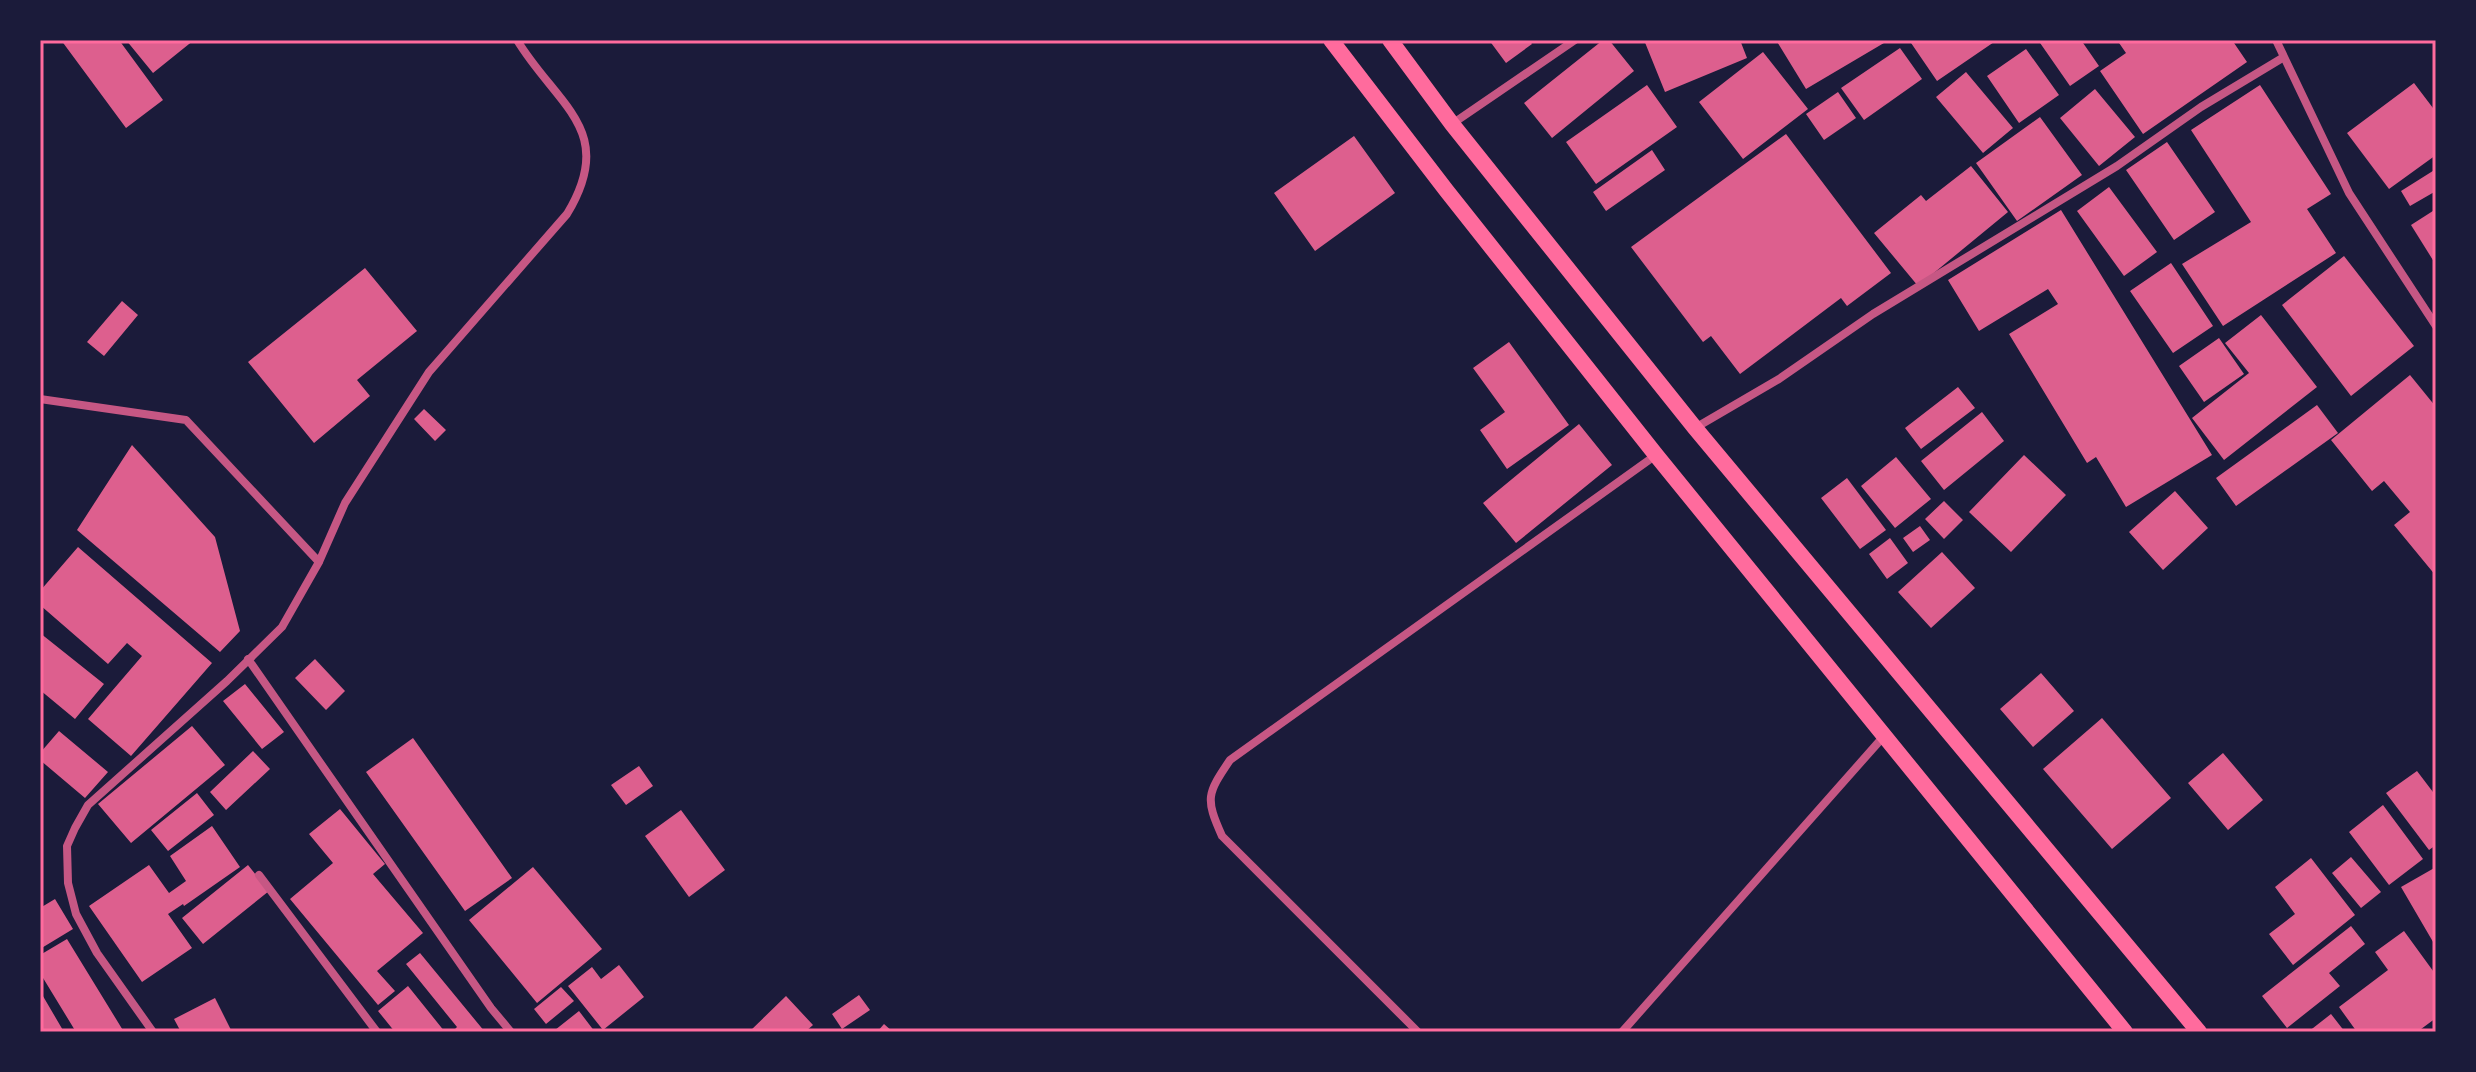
<svg xmlns="http://www.w3.org/2000/svg" width="2476" height="1072" font-family="'IBM Plex Serif',serif">
<style>
.building{fill:#dd5f8e}
.lines{fill:none;stroke-linecap:round;stroke-linejoin:round}
.minor{stroke:#c65784;stroke-width:8}
.secondary{stroke:#ff6b9d;stroke-width:16}
.neatline{fill:none;stroke:#ff6b9d;stroke-width:3}
</style>
<rect width="100%" height="100%" fill="#1b1b3a"/>
<path class="building" d="M61,40H119L163,100L126,128Z
M126,40H194L153,73Z
M1489,40H1529L1532,44L1506,63Z
M1603,40H1609L1634,71L1552,138L1524,103Z
M1644,40H1740L1747,58L1665,92Z
M1776,40H1889L1806,89Z
M1909,40H1997L1937,81Z
M2038,40H2081L2099,66L2070,86Z
M2117,40H2232L2247,62L2143,134L2100,71L2126,53Z
M1900,48L1922,79L1864,120L1841,88Z
M2026,49L2059,95L2019,123L1987,76Z
M1763,52L1808,109L1743,159L1699,102Z
M1966,72L2013,128L1983,153L1936,97Z
M2414,83L2436,112V155L2389,189L2347,133Z
M1647,85L1677,127L1596,184L1566,142Z
M2260,85L2331,194L2307,209L2336,253L2223,326L2182,264L2251,222L2191,130Z
M2095,89L2135,137L2099,166L2060,118Z
M1838,92L1856,118L1824,140L1806,114Z
M2040,117L2082,175L2017,221L1976,163Z
M1786,134L1891,273L1847,306L1841,298L1740,374L1711,336L1703,342L1631,247Z
M1354,136L1395,193L1315,251L1274,193Z
M2167,142L2215,212L2174,240L2126,170Z
M1652,150L1665,170L1606,211L1593,192Z
M1971,166L2008,212L1918,286L1874,233L1921,195L1926,201Z
M2436,169V191L2410,206L2401,191Z
M2109,187L2157,252L2124,276L2077,211Z
M2436,209V265L2411,225Z
M2061,210L2212,455L2126,507L2096,457L2087,463L2009,334L2058,304L2048,289L1979,331L1948,280Z
M2344,256L2414,346L2351,396L2282,305Z
M2171,263L2213,326L2173,353L2130,291Z
M365,268L417,331L357,380L370,396L314,443L248,362Z
M122,301L138,315L104,356L87,342Z
M2261,315L2317,387L2224,460L2192,418L2249,373L2225,343Z
M2219,338L2244,374L2204,402L2179,366Z
M1509,342L1569,425L1507,469L1480,430L1505,412L1473,368Z
M2410,375L2436,407V576L2394,525L2410,512L2384,481L2372,491L2331,440Z
M1958,387L1975,408L1921,449L1905,428Z
M2317,405L2338,433L2236,506L2216,478Z
M424,409L446,430L435,441L414,419Z
M1982,412L2004,441L1944,490L1921,461Z
M1579,424L1612,465L1516,543L1483,503Z
M132,445L215,537L240,631L220,652L77,530Z
M2024,455L2066,495L2011,552L1969,512Z
M1896,457L1931,499L1895,528L1861,486Z
M1847,478L1886,530L1860,549L1821,498Z
M2175,491L2208,528L2163,570L2129,532Z
M1944,501L1963,520L1944,539L1925,519Z
M1920,526L1930,540L1913,552L1903,538Z
M1890,538L1908,563L1887,579L1869,554Z
M78,547L212,663L131,756L88,719L142,656L127,643L108,664L40,605V591Z
M1942,552L1975,588L1931,628L1898,592Z
M40,633L104,684L75,719L40,690Z
M315,659L345,691L326,710L295,678Z
M2041,673L2074,711L2033,747L2000,709Z
M245,684L284,732L262,749L223,701Z
M2102,718L2171,798L2112,849L2043,769Z
M192,726L225,765L131,843L98,804Z
M59,731L108,772L85,798L40,760V753Z
M413,738L512,878L465,911L366,772Z
M253,751L270,769L226,810L210,792Z
M2223,753L2263,800L2228,830L2188,783Z
M639,766L653,786L626,805L611,785Z
M2417,771L2436,796V845L2429,850L2386,793Z
M197,793L214,815L168,851L151,830Z
M2383,805L2423,859L2389,885L2349,832Z
M340,809L385,864L373,874L423,933L377,971L395,991L378,1005L290,899L333,863L309,834Z
M681,810L725,870L689,897L645,836Z
M212,826L240,867L184,906L183,904L168,914L192,948L142,982L89,906L149,865L169,893L186,881L170,856Z
M2351,857L2381,892L2361,908L2332,873Z
M2311,858L2355,915L2293,965L2269,934L2295,914L2275,887Z
M248,865L269,891L203,944L182,918Z
M533,867L602,949L537,1003L469,920Z
M2436,867V947L2401,887Z
M55,899L73,929L40,949V908Z
M2351,926L2365,944L2329,973L2340,986L2287,1028L2262,996Z
M2404,931L2436,975V1018L2417,1032H2357L2339,1007L2388,970L2375,952Z
M67,939L124,1032H76L40,973V955Z
M420,953L485,1032H452L457,1027L406,964Z
M619,965L644,997L603,1030L568,986L592,967L601,979Z
M408,986L445,1032H395L378,1011Z
M561,987L574,1001L546,1024L534,1009Z
M40,991L64,1032H40Z
M859,995L870,1010L842,1029L832,1014Z
M786,996L813,1025L805,1032H749Z
M215,998L232,1032H181L174,1019Z
M579,1011L595,1032H557L555,1030Z
M2331,1014L2345,1032H2308Z
M884,1024L893,1032H877Z"/>
<g class="lines">
<path class="minor" d="M2276,40L2349,193L2436,326
M1452,124L1575,40
M40,399L186,420L319,562
M1695,428L1779,379L1873,314L2117,166L2201,107L2284,57
M248,659L491,1008L511,1032
M259,875L377,1032
M153,1032L97,953L76,914L68,883L67,846L75,828L88,805L227,681L282,627L319,562L345,503L429,372L567,214C618,130 557,106 517,40
M1418,1032L1222,836C1205,798 1207,794 1230,760L1656,455
M1622,1032L1884,736"/>
<path class="secondary" d="M1331,40L1446,190L1656,455L2125,1032
M1390,40L1452,124L1695,428L2199,1032"/>
</g>
<rect width="2476" height="1072" fill="none" stroke="#1b1b3a" stroke-width="84"/>
<rect x="42" y="42" width="2392" height="988" class="neatline"/>
</svg>
